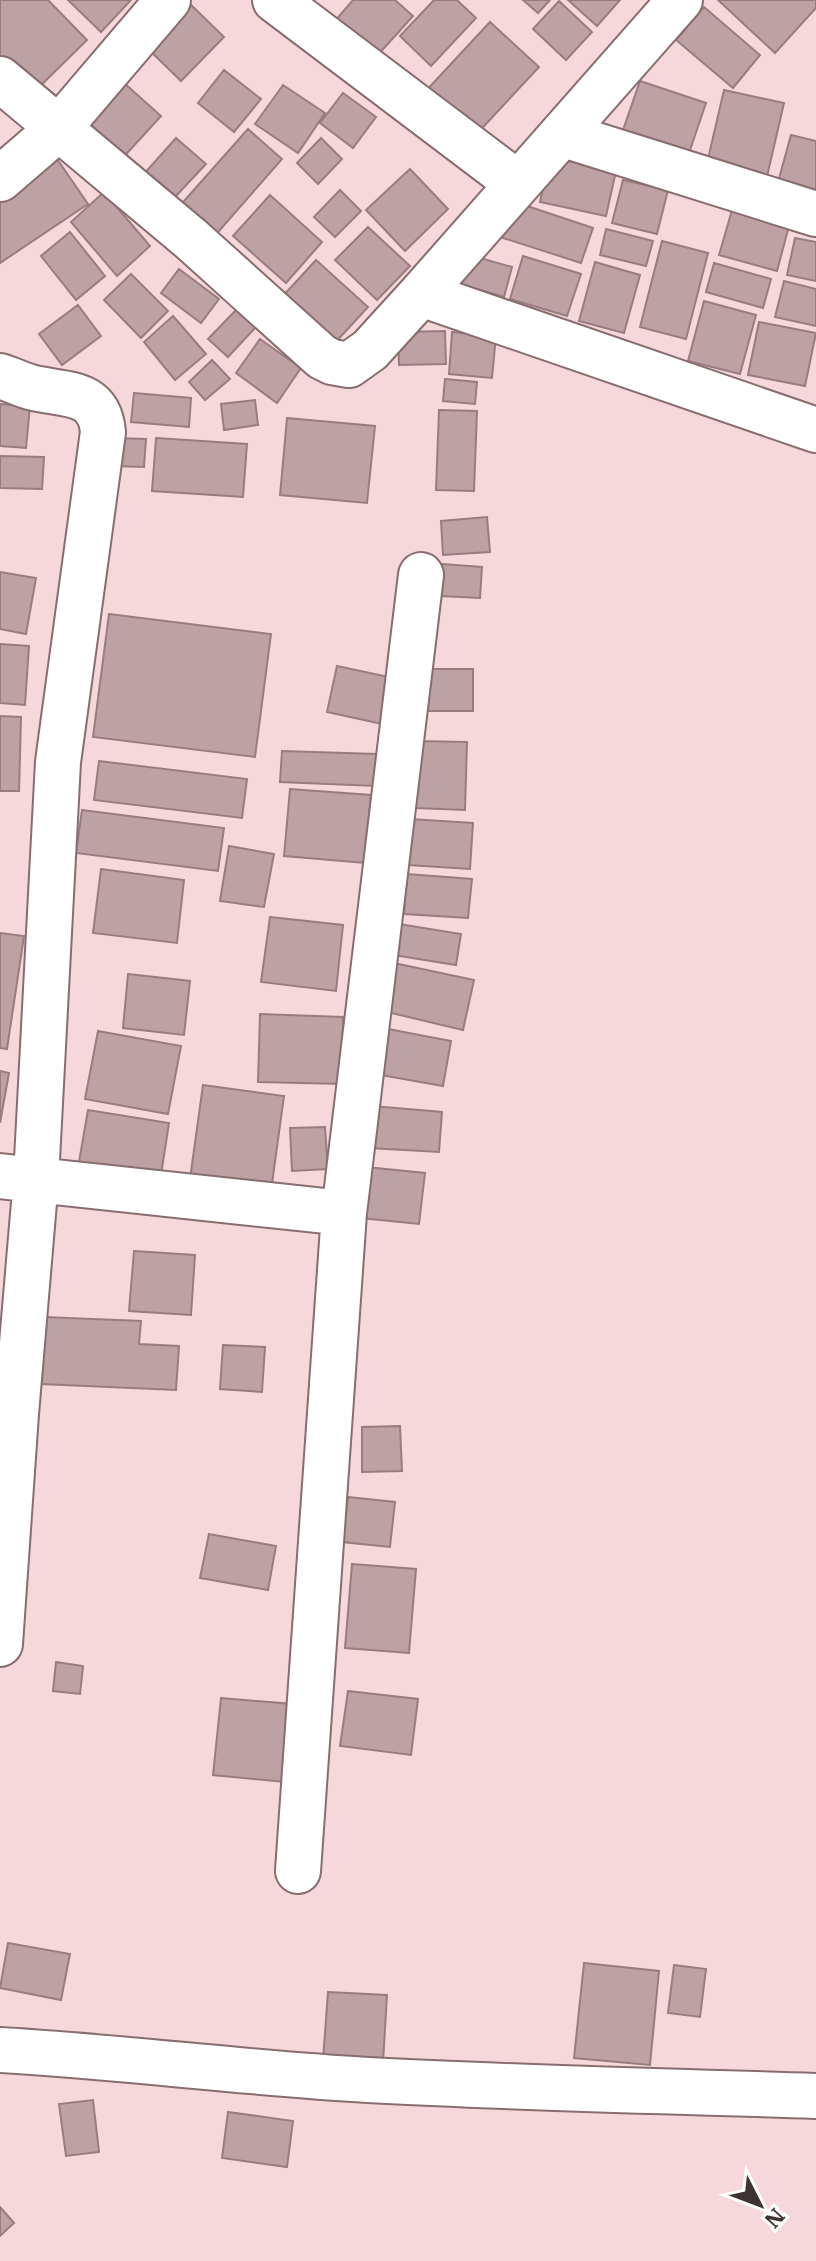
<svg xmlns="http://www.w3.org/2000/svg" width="816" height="2261" font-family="'IBM Plex Serif',serif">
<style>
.building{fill:#bea1a5;stroke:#987c80;stroke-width:2}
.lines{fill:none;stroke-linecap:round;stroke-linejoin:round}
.minor-casing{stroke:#886d70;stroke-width:48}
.minor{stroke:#fff;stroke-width:44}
</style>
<rect width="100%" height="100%" fill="#f6d8dc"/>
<path class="building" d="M0,0H48L87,40L32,94L0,62Z
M68,0H131L101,32Z
M353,0H395L413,16L376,57L335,21Z
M434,0H457L476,18L431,66L400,36Z
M523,0H550L538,13Z
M568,0H620L597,26Z
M718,0H816V8L775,53Z
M559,1L592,32L566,60L533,29Z
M188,2L224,37L181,81L145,46Z
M704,7L760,55L733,88L676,40Z
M490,22L539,67L472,139L423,94Z
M224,70L261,99L234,132L198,103Z
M640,81L706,103L687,159L621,136Z
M123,82L161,116L119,162L81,128Z
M283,85L325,113L298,153L255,124Z
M724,90L784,103L765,185L705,172Z
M343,93L376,117L353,148L320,123Z
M248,129L282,159L212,239L177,209Z
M791,135L816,141V203L775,193Z
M176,138L206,164L173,199L144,174Z
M321,138L342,159L318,184L297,163Z
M55,156L88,204L0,263V193Z
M549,157L616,171L606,216L540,202Z
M410,169L448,209L405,251L366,210Z
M623,180L668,190L657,234L612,223Z
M340,190L361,211L335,237L314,217Z
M104,192L150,246L117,276L71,222Z
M270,195L322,242L286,283L233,236Z
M509,200L593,228L581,263L497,236Z
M732,210L789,226L777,271L719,255Z
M368,227L410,266L377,300L335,260Z
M606,229L653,241L646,266L600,255Z
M70,232L105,276L76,300L41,256Z
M795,238L816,242V281L787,275Z
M662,241L708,253L686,339L640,327Z
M459,252L512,267L504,297L450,281Z
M523,256L581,274L567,316L510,299Z
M316,260L368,307L333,345L282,297Z
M595,262L640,275L624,333L579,321Z
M714,263L771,279L763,308L706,292Z
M179,269L219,299L201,323L161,293Z
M131,274L168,311L141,338L104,300Z
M784,281L816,289V326L775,317Z
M704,301L756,315L740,374L688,361Z
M78,305L101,336L62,365L39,334Z
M237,309L256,327L228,357L208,339Z
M173,316L206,354L175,380L144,342Z
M759,322L816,333L805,386L748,375Z
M445,331L446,364L399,365L398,332Z
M452,332L496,336L492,378L449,374Z
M260,339L301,368L277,403L236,373Z
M212,360L230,379L205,400L189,382Z
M445,379L477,382L475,404L443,401Z
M134,393L191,398L189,427L131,422Z
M255,400L258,425L224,430L221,404Z
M0,404L30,406L26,448L0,446Z
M439,410L477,411L474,491L436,490Z
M287,418L375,426L367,503L280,495Z
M114,438L146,439L144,467L113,466Z
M156,438L247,444L243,497L152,491Z
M0,456L44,457L42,489L0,488Z
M487,517L490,552L443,555L441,521Z
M442,564L482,567L480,598L440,596Z
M0,572L36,578L26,634L0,629Z
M109,614L271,634L255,757L93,737Z
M0,644L29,646L25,705L0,703Z
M337,666L398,679L387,725L327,712Z
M420,669H473V711H420Z
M0,716L21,717L19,791H0Z
M417,741L467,742L465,810L415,808Z
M282,751L377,754L376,786L280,782Z
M99,761L247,779L242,818L94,800Z
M290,789L371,795L365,863L284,856Z
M82,810L224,828L218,871L76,853Z
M410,819L473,823L470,869L408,865Z
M229,846L274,854L264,907L220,901Z
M101,869L184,880L177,943L93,933Z
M407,874L472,879L468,918L404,914Z
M270,917L343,925L336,991L261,982Z
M399,924L461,934L456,965L393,955Z
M0,933L24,936L7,1049L0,1048Z
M394,963L474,980L463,1030L383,1011Z
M128,974L190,981L184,1035L123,1028Z
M260,1014L343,1017L342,1084L258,1082Z
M383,1028L451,1041L443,1086L375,1074Z
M98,1031L181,1046L168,1114L85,1099Z
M0,1071L9,1073L0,1123Z
M203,1085L284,1096L271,1191L190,1179Z
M372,1106L442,1112L439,1152L369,1148Z
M88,1110L169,1123L161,1175L79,1162Z
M325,1127L328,1169L292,1171L290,1128Z
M356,1166L425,1173L419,1224L351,1217Z
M134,1251L195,1255L191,1315L129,1311Z
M44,1317L141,1321L139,1344L179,1346L176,1390L41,1384Z
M223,1345L265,1347L262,1392L220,1389Z
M400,1426L402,1471L362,1472V1427Z
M348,1497L395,1502L390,1547L342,1542Z
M209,1534L276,1546L268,1590L200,1578Z
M352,1564L416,1569L409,1653L345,1648Z
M56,1662L83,1666L80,1694L53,1691Z
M348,1691L418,1699L411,1755L340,1746Z
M221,1698L293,1704L285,1782L213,1775Z
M8,1943L70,1954L61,2000L0,1988Z
M584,1963L659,1971L650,2065L574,2058Z
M674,1965L706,1969L700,2017L668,2013Z
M328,1992L387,1995L383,2063L323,2060Z
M93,2100L99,2152L66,2156L59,2104Z
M228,2112L293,2121L287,2167L222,2158Z
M0,2207L14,2223L0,2236Z"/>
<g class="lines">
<defs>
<path id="minor" d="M275,0L517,183
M0,79L191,239L322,357L332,362L349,365L370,350L421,294L680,0
M564,135L816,214
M0,179L58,129L168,0
M421,294L816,430
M0,376C10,379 20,384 30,387C63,396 99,388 103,432L58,762L36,1179L16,1414L0,1644
M0,1176L344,1213
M298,1871L344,1213L421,575
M0,2050C123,2057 245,2073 368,2080C517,2088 667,2091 816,2096"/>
</defs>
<use href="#minor" class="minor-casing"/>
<use href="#minor" class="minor"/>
</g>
<g transform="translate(760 2205) rotate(132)" stroke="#ffffff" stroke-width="6" paint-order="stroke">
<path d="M0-6L14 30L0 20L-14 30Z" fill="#3e3233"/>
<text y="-12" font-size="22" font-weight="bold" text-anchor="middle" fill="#3e3233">N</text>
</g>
</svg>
